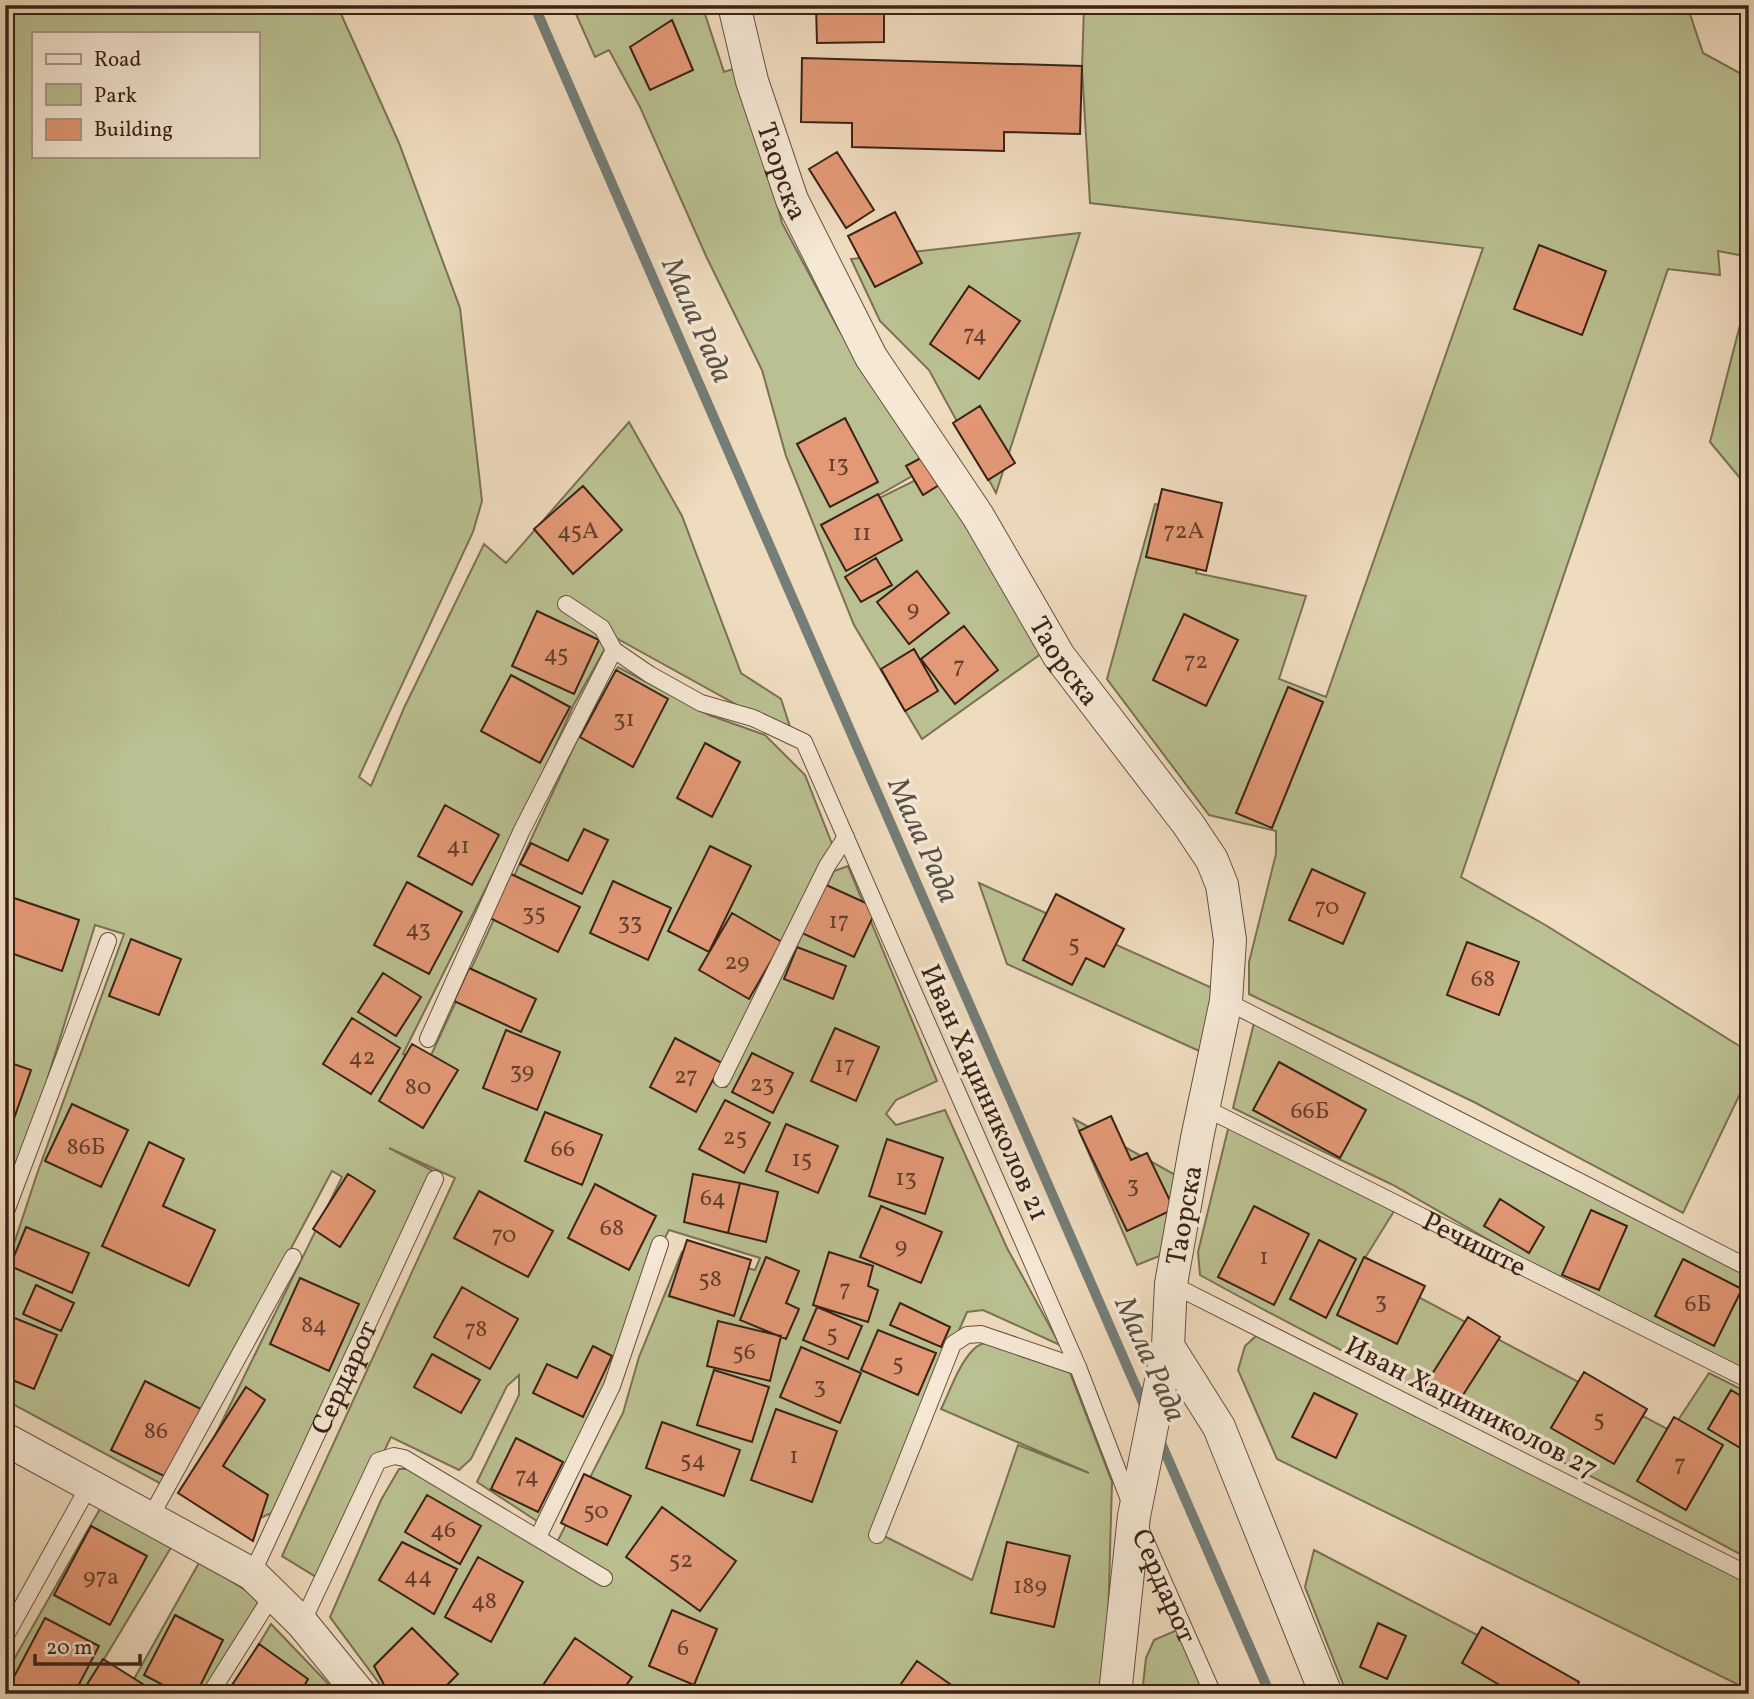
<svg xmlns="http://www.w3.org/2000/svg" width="1754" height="1699" font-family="Vollkorn,serif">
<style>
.green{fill:#bac091;stroke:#7a7154;stroke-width:2;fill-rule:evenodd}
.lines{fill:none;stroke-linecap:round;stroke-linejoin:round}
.stream{stroke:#747d77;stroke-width:10}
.building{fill:#e39876;stroke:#3a2216;stroke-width:2}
.service-casing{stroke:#675040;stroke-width:18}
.minor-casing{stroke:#675040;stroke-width:34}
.service{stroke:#f5e8d5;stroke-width:16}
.minor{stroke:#f5e8d5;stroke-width:32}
.labels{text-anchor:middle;stroke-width:7;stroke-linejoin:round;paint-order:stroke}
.number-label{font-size:24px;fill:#64402e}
.street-label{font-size:28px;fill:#3a2216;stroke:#f5e8d5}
.water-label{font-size:30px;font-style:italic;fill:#575046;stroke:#f5e8d5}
</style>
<rect width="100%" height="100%" fill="#efdbbe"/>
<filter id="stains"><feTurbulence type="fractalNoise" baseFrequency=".00286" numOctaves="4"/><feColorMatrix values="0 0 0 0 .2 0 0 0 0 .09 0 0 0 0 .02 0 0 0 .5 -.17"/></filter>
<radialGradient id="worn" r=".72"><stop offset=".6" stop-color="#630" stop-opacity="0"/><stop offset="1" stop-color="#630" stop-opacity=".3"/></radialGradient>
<path class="green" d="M5,5H337L399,143L460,308L482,501L473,532L359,777L371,786L404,708L484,544L506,563L629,422L682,516L741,673L781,699L793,736L598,628L611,638L573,706L541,778L403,1054L427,1064L577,740L618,667L709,715L765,735L805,775L832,844L713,1082L726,1087L834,871L848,866L937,1081L896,1100L886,1114L896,1125L945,1110L1007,1248L1060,1345L983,1310L967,1312L872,1530L972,1580L1018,1445L1089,1473L941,1409C950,1391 958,1366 972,1351C994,1325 1045,1361 1070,1373L1112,1482L1106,1694H387L330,1617L381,1500L399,1469H414L554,1548L623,1413L639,1357L682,1252L755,1270L760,1258L669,1230L636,1293L625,1342L540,1523L477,1482L519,1395V1375L507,1386L471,1459L459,1470L391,1437L321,1580L282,1556L455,1178L389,1148L437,1173L281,1509L260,1518L186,1495L342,1177L332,1171L165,1486L5,1400V1271L37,1174L124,934L95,925L5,1216ZM33,33H257V156H33Z
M572,5H702L724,72L742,66L782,223L839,330L935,463L837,519L938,469L1045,651L922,739L854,625L786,456L762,370L706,256L640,107L609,50L595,57Z
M1084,5H1687L1703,53L1749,78V257L1718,251L1720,275L1668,269L1461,877L1547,926L1749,1052V1075L1683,1213L1474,1102L1249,994V962L1276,854V831L1209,815L1107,679L1155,504L1208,512L1196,573L1306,596L1279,679L1326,697L1483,248L1090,203L1082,69Z
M1080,233L996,493L929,370L880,321L851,259Z
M1749,290V489L1710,442Z
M979,883L1219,991L1206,1054L1007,964Z
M1255,1019L1577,1184L1749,1277V1375L1534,1266L1393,1185L1233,1108Z
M1074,1119L1181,1178L1162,1255L1137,1265Z
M1230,1121L1396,1208L1360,1266L1671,1431L1709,1373L1749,1393V1559C1568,1460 1380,1375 1200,1275L1198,1252Z
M1256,1336L1399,1400L1749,1580V1690L1277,1459L1238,1370L1245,1346Z
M101,1507L172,1546L103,1661L134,1679L200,1561L261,1600L207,1694H5V1675Z
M1314,1550L1581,1689L1578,1694H1347L1305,1587Z
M271,1624L338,1694H229Z
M1177,1630L1205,1694H1142L1146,1658L1154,1640Z"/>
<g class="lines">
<path class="stream" d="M534,5L1147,1412
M1158,1436L1270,1694"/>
</g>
<path class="building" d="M816,5H884V42L817,43Z
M672,20L693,70L650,90L630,47Z
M802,58L1082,66L1080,134L1004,132V151L852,147V123L801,122Z
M837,152L874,210L846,228L809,169Z
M895,212L922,263L875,287L848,236Z
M1539,245L1606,271L1582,335L1514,309Z
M969,286L1020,321L979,379L930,344Z
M980,406L1015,463L988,480L953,423Z
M845,418L878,482L830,507L797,444Z
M930,453L947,480L923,495L906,466Z
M583,486L622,530L573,574L534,529Z
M1162,489L1222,503L1206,571L1146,557Z
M878,494L902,540L846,571L821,525Z
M876,558L892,585L861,602L845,577Z
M917,571L949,613L909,644L877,602Z
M537,611L599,640L574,694L512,666Z
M1184,614L1238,640L1206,706L1153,680Z
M964,626L998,670L955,704L921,659Z
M914,649L938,691L905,711L881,669Z
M616,670L668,699L633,767L580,737Z
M511,675L570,707L540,763L481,731Z
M1288,687L1323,702L1272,828L1236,813Z
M705,743L740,762L712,817L677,798Z
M445,805L499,835L472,885L418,856Z
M584,829L608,840L582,894L520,864L531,843L568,861Z
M710,846L751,866L709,952L668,931Z
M1312,869L1365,893L1343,944L1289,920Z
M509,873L580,907L558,952L488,917Z
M613,881L671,908L648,960L590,933Z
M407,882L462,912L429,974L374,945Z
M824,884L877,908L854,957L802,933Z
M1056,894L1124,929L1104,967L1086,958L1072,985L1023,960Z
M5,895L79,920L62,971L5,951Z
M732,913L782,942L749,999L699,970Z
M131,939L181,959L159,1015L109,996Z
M1467,942L1519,962L1499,1015L1447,995Z
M797,947L846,966L833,999L784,979Z
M469,968L536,999L521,1032L454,1001Z
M383,973L421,997L396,1036L358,1012Z
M352,1018L400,1048L371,1094L323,1064Z
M835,1028L879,1047L856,1101L811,1081Z
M506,1030L560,1052L537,1110L483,1088Z
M675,1038L722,1063L696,1112L650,1087Z
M412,1044L458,1070L423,1128L379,1101Z
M752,1053L793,1073L773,1113L732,1092Z
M5,1061L31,1070L11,1127L5,1125Z
M1279,1062L1366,1110L1340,1158L1253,1110Z
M725,1100L770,1123L744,1173L699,1149Z
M72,1104L128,1130L101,1187L45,1161Z
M545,1112L602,1135L582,1185L525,1161Z
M1111,1116L1131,1160L1147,1153L1174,1209L1127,1231L1079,1131Z
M786,1124L838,1146L818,1193L766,1171Z
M887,1139L943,1158L925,1214L869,1196Z
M149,1142L184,1159L163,1206L215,1230L189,1286L102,1246Z
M348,1174L375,1191L340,1247L313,1229Z
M693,1174L740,1183L728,1233L684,1222Z
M740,1183L778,1192L766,1242L728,1233Z
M595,1184L656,1216L629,1270L568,1238Z
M479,1191L553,1231L528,1277L454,1238Z
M1500,1199L1544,1227L1529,1253L1484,1226Z
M881,1206L942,1232L921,1283L860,1257Z
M1254,1206L1309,1234L1274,1305L1218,1277Z
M1591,1210L1627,1226L1599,1290L1562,1275Z
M26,1227L89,1253L72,1293L10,1266Z
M687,1240L751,1260L734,1316L669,1296Z
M1319,1240L1356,1259L1326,1318L1290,1299Z
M829,1252L873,1266L868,1286L878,1290L868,1322L813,1305Z
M766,1257L799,1271L786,1303L799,1309L786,1339L740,1320Z
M1364,1257L1425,1286L1397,1344L1337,1315Z
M1683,1259L1742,1289L1714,1346L1655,1316Z
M300,1278L359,1304L329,1371L270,1344Z
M36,1285L74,1303L61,1331L23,1314Z
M462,1287L518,1319L490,1369L434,1337Z
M900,1303L950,1327L941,1347L890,1325Z
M817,1307L862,1326L848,1359L803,1340Z
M12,1317L57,1335L34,1389L5,1377V1332Z
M1468,1317L1500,1337L1456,1406L1424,1387Z
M718,1321L781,1336L770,1381L707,1366Z
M878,1330L936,1353L918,1395L861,1370Z
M593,1346L612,1356L583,1417L533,1393L547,1364L577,1378Z
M801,1347L861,1373L840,1423L780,1397Z
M432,1354L480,1380L461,1413L414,1387Z
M714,1370L769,1387L752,1442L697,1425Z
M1584,1372L1647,1409L1614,1464L1551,1428Z
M145,1381L201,1409L168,1478L111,1450Z
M246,1387L265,1400L223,1466L268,1495L253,1541L178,1493Z
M1731,1390L1749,1401V1453L1708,1429Z
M1314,1393L1357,1414L1336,1458L1292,1437Z
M776,1409L837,1431L812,1502L751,1480Z
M1674,1417L1723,1445L1686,1510L1637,1481Z
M662,1422L740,1450L724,1496L646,1468Z
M516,1438L563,1462L538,1512L491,1489Z
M584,1474L631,1496L607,1545L561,1523Z
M427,1495L481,1526L460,1564L405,1532Z
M662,1507L736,1561L700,1611L626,1557Z
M91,1526L147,1556L110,1625L54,1595Z
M402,1542L457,1569L434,1614L379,1580Z
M1007,1542L1070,1556L1054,1627L991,1613Z
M478,1557L523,1582L491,1642L445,1617Z
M672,1610L717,1629L694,1685L649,1666Z
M175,1615L223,1640L196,1694H180L144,1675Z
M45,1618L99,1646L74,1694H18L8,1688Z
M1378,1623L1406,1636L1387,1679L1360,1667Z
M1482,1627L1579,1682L1573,1694H1515L1462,1663Z
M412,1628L458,1674L438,1694H389L374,1666Z
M575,1638L632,1677L620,1694H537Z
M259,1644L308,1679L300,1694H226Z
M103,1659L157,1693L156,1694H81Z
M917,1661L960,1691L958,1694H894Z"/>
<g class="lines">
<defs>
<g id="service">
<path d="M566,604L602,628L614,650L649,674L701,703L753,718L804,742L1078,1367L1131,1505"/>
<path d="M1226,1001L1749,1268"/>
<path d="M428,1039L521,832L614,650"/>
<path d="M722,1079L827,866L846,837"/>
<path id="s1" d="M1203,1107L1749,1380"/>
<path d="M5,1214L108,941"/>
<path d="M1171,1284L1749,1575"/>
<path d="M150,1518L293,1257"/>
<path id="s2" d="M1139,1526L1213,1694"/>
<path d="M877,1535L953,1344L967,1335L981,1334L1078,1367"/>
<path d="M538,1537L612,1386L660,1244"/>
<path id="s3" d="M252,1574L435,1179"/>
<path d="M302,1623L378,1461L394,1456L404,1458L604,1578"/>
<path d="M5,1637L90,1484"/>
<path d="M210,1694L273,1594"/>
</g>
<g id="minor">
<path id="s4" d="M734,5L752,81L792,200L871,357L978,516L1059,656L1188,824L1212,860L1222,885L1230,940L1226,1001L1197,1138L1171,1284L1168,1346L1134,1516L1115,1694"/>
<path d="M1168,1346L1219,1427L1326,1694"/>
<path d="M5,1439L252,1574L302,1623L360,1694"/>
</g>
</defs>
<use href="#service" class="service-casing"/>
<use href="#minor" class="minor-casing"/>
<use href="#service" class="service"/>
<use href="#minor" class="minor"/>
</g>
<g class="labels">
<g class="number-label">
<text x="975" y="341">74</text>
<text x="838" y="471">13</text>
<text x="578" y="538">45А</text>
<text x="1184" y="538">72А</text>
<text x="862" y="540">11</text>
<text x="913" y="616">9</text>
<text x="556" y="661">45</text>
<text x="1196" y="668">72</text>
<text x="959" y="673">7</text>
<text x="624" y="726">31</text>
<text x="458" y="853">41</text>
<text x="1327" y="914">70</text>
<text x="534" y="920">35</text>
<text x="839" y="928">17</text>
<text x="630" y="929">33</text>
<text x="418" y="936">43</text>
<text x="1074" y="951">5</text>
<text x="737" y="969">29</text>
<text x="1483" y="986">68</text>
<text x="362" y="1064">42</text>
<text x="845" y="1072">17</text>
<text x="522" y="1078">39</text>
<text x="686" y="1083">27</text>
<text x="762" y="1091">23</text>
<text x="418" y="1094">80</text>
<text x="1310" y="1118">66Б</text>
<text x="735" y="1144">25</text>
<text x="86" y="1154">86Б</text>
<text x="563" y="1156">66</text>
<text x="802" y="1166">15</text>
<text x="906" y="1185">13</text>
<text x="1133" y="1192">3</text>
<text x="713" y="1205">64</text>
<text x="612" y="1235">68</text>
<text x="504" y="1242">70</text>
<text x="901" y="1253">9</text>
<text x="1264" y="1264">1</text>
<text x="710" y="1286">58</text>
<text x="845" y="1296">7</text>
<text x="1381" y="1308">3</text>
<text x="1698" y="1311">6Б</text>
<text x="314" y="1332">84</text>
<text x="476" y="1336">78</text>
<text x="832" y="1341">5</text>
<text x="744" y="1359">56</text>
<text x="898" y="1370">5</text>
<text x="820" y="1393">3</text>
<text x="1599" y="1426">5</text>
<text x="156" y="1438">86</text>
<text x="794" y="1463">1</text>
<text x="693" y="1467">54</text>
<text x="1680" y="1471">7</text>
<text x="527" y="1483">74</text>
<text x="596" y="1518">50</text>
<text x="443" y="1537">46</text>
<text x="681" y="1567">52</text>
<text x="418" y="1583">44</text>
<text x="101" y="1584">97а</text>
<text x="1030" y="1593">189</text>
<text x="484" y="1608">48</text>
<text x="683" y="1655">6</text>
</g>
<g class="street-label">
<text dy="10" stroke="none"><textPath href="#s4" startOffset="173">Таорска</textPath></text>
<text dy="10" stroke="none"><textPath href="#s4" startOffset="740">Таорска</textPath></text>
<text transform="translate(986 1092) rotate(66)" y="10">Иван Хаџиниколов 21</text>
<text transform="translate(1183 1215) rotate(-80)" y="10">Таорска</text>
<text dy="10" stroke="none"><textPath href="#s1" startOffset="304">Речиште</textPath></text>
<text dy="10" stroke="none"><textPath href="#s3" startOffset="217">Сердарот</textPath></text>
<text transform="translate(1472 1406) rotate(27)" y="10">Иван Хаџиниколов 27</text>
<text dy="10" stroke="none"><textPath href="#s2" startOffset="65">Сердарот</textPath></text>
</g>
<g class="water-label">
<text transform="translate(698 320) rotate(66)" y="10">Мала Рада</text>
<text transform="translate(924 840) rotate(66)" y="10">Мала Рада</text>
<text transform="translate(1151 1359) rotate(66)" y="10">Мала Рада</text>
</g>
</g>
<rect width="1754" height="1699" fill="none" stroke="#efdbbe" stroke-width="28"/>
<rect x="7" y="7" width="1740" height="1685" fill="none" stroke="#3a2216" stroke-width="3.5"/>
<rect x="14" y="14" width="1726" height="1671" fill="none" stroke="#3a2216" stroke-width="2"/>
<rect x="32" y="32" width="228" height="126" fill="#f5e8d5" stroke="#aa9989" stroke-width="2"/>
<rect x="46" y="54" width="35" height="10" fill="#f5e8d5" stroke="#aa9989" stroke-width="2"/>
<text x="94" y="66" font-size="21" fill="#3a2216">Road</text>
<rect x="46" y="84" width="35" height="21" fill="#bac091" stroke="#aa9989" stroke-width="2"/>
<text x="94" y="102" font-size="21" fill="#3a2216">Park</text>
<rect x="46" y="119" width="35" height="21" fill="#e39876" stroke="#aa9989" stroke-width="2"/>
<text x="94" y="136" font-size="21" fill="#3a2216">Building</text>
<path d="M35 1654v10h105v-10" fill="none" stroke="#3a2216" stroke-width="3.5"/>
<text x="46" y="1654" font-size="21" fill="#3a2216" stroke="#f5e8d5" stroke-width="5" paint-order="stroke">20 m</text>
<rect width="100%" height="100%" filter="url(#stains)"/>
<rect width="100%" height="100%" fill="url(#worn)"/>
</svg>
